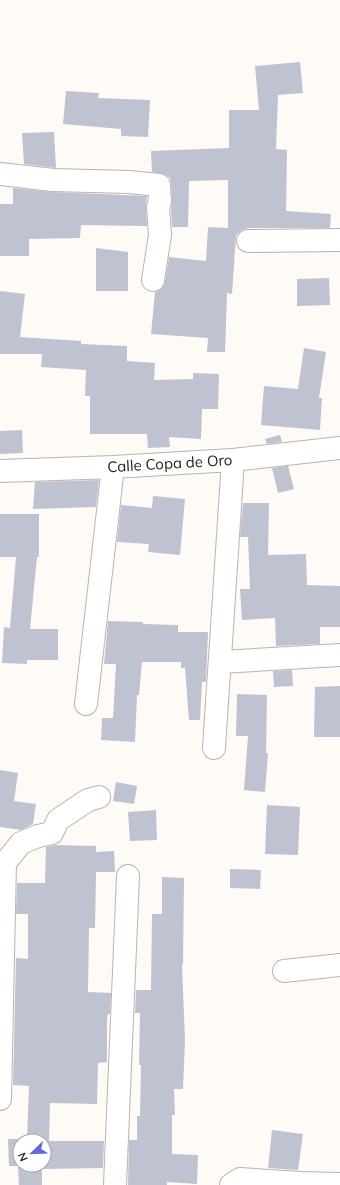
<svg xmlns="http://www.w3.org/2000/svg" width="340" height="1185" font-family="Mulish,sans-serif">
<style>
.building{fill:#bfc2d0;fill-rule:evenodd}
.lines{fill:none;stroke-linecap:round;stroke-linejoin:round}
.minor-casing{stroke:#beb3a8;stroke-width:24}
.minor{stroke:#fff;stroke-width:22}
.labels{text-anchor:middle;stroke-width:4;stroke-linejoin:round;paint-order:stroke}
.street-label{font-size:15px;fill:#26221e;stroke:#fff}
</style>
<rect width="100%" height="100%" fill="#fefaf5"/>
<path class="building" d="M300,62L303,93L278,95L276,149L287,150L286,211L331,214L330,228H248L242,230L236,235L232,294L227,293L225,352H207L208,338L151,334L155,292L162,288L165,282L169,257L206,261L208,227L228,228V180L189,181L188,227H172L171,209L172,200L171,184L170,178L166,175L152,172L151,151L229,148V110H259L255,66Z
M66,91L99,93L98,98L150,100L148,137L121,136V129L63,124Z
M54,132L56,168L24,164L22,133Z
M13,188L53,192L147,196L146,208L147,226L81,225L80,238L29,239V256H0V204H13Z
M96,248L128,252V291H96Z
M329,278L330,305L297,306V279Z
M0,291L25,294L20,337L81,341V344L127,346V361L155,363L154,380L193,379V373L219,374L218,409H202L201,439L169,437L170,447L148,448L147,434H90V396H85L86,370L41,367L42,354H0Z
M304,348L326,352L319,398H322L320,430L261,425L264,386L298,389Z
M22,430L23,453L0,454V431Z
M280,435L282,442L267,444L265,439Z
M288,466L294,489L278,493L272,468Z
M99,480L96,507L33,509L35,482Z
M153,496L185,499L180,555L148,552L149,544L117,542L121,505L152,508Z
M243,503H269L268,555L306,554L307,585L340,586V627H320V644L276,646L275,618L242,620L240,589H250L248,537H240Z
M0,514H39V557H37L30,629H58V660H27V664L2,663L4,627L10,628L16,557H0Z
M108,621L143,622V624L178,625V632H208L206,682H202L200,720H189L185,668H181V662H142L139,695H137L135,742L101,740L102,718H113L116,664H104Z
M292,670L293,686L274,687L273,671Z
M340,686V737H314L315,687Z
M237,694L267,695L266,753H268L265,792L244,790L248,736H236Z
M0,770L18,773L14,801L36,804L33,824L21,830L0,827Z
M116,782L137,786L134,804L113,801Z
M267,805L300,807L298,855L265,854Z
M156,810L157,840L130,841L128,812Z
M55,845L96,846V852L114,851L115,872H96L95,928H89L88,992L111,993L110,1014H108L107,1019V1062L98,1063L97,1104L50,1103L49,1141H104L103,1168L42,1169V1185H19L18,1166H9L8,1139H27L29,1086L13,1085L16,958L28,959V914H16L17,883H45L46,847ZM20,1141H44V1165H20Z
M230,869L261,870L260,889L230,888Z
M162,877L184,878L183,965H182L185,1040L183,1089H174L175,1115H172V1154L198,1155L197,1184L167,1182V1185H128L129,1140H137V1116H140L141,1065H139L140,1013H135L136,990H151L152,914H162Z
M272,1130L303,1134L298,1170L268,1168Z"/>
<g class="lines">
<defs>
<g id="minor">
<path d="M0,174L53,180L129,182L159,185L160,201L158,207L160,235L153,280"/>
<path d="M248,241L340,240"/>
<path id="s1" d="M0,471L113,467L233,460L340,448"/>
<path d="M220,662L340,655"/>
<path d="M86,704L113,467"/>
<path d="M214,748L233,460"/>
<path d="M284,971L340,965"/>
<path d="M0,1099L5,863L21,843L38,836L52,833L58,820L88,800L99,797"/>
<path d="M115,1185L128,876"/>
<path d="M231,1185L240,1179L300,1183L340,1184"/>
</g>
</defs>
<use href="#minor" class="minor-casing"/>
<use href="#minor" class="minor"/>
</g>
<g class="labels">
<g class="street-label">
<text dy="5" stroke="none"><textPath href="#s1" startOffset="170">Calle Copa de Oro</textPath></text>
</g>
</g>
<g transform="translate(32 1153) rotate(247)"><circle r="19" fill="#ffffff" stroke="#a8a7a5"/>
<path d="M0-3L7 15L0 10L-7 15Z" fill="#5f68e0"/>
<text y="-6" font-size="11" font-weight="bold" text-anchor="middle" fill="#26221e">N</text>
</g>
</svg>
